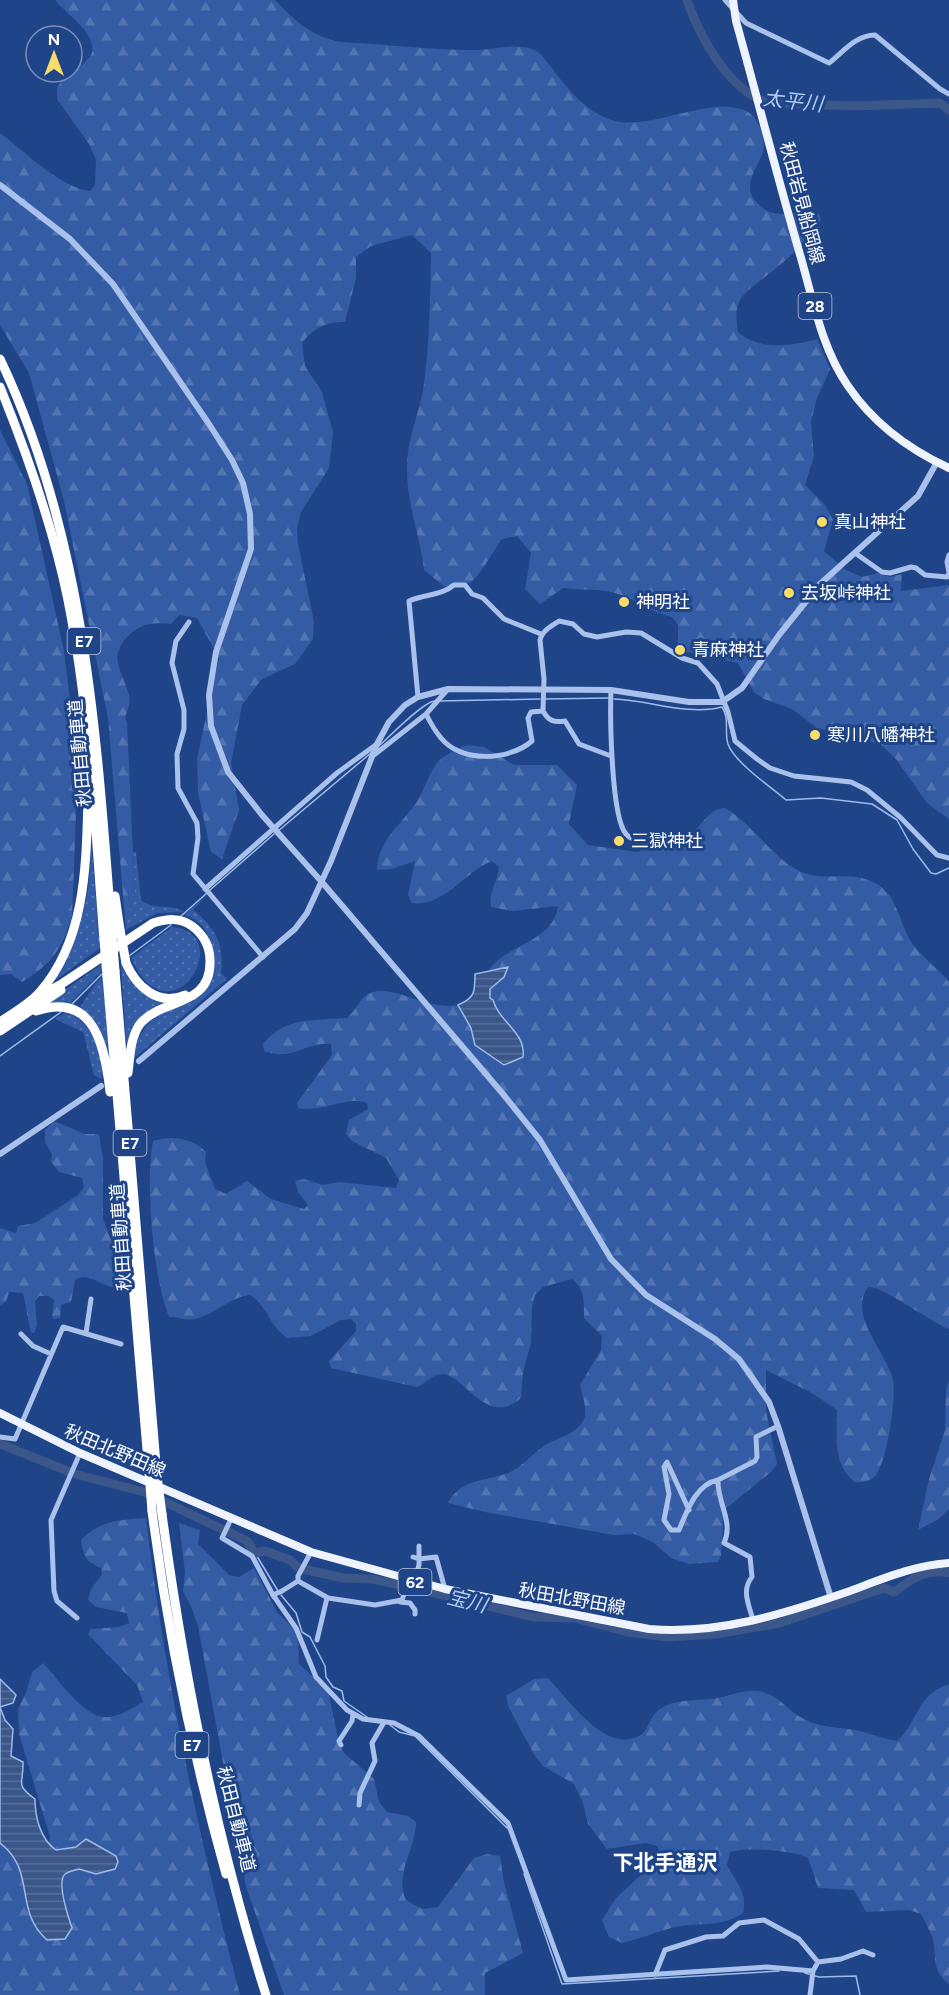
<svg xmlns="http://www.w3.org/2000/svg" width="949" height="1995" font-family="Figtree,'Noto Sans JP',sans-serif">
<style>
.grass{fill:url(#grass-dots)}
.forest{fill:url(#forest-firs)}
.water{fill:url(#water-rules);stroke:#9dbbec;stroke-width:1.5}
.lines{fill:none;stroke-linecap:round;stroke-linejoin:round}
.stream{stroke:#9dbbec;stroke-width:1.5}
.river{stroke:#3b5688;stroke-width:9}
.minor{stroke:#aac1eb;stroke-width:5}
.tertiary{stroke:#aac1eb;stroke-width:6}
.primary{stroke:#eef3fe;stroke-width:8}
.motorway{stroke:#fff;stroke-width:9}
.minor-bridge{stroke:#aac1eb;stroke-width:5}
.motorway-bridge{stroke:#fff;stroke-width:9}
.poi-dot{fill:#f9dc6a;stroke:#1f4488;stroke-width:2}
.labels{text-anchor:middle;stroke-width:6;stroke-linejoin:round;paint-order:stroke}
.shield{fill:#1f4488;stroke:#bcc7db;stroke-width:1.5}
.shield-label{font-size:16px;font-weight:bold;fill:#fff}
.street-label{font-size:18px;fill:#fff;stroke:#1f4488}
.poi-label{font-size:18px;fill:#fff;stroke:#1f4488;text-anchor:start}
.water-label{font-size:20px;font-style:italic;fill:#b5ccf2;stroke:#1f4488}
.quarter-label{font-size:21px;font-weight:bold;fill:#fff;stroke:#1f4488}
</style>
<defs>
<pattern id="grass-dots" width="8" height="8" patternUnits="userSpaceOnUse" patternTransform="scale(1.5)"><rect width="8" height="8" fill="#335ca5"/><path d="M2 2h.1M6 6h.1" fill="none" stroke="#5274b2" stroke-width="1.8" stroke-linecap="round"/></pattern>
<pattern id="forest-firs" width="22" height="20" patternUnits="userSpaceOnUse" patternTransform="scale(1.5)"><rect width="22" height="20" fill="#335ca5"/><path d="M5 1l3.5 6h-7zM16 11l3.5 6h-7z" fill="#5274b2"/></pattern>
<pattern id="water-rules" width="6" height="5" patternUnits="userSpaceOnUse" patternTransform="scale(1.5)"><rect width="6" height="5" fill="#3b5688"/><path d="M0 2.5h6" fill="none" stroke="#586f9a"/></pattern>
</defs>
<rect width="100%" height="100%" fill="#1f4488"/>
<path class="grass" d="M91,841L100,948L50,984C81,935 91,900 91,841Z
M133,852H136L141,900C157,912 168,902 184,912L157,913L126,930L125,919L135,896Z
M207,895L193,910C215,927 225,945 221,973L227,979L133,1059C139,1023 154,1017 185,1001C189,998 197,996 201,992C220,968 217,924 184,915Z
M172,927C239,933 170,1046 131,958Z
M102,964V971L71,1002L80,1007L96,983L103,977L112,1069L99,1031L58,1003H46Z
M121,964L138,987L178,998L154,1011L129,1043L126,1042Z
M67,1011C95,1027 99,1044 103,1075L101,1079L94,1075L83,1032L55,1019Z"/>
<path class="forest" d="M55,0H275C295,21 312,37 341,42C385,44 429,50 473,50C491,50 515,43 532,49C541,52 545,60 551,67C569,91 590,117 620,122C660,127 710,96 746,111C759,116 767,142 762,155C752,176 739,192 766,210C780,219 803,209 819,214L821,220C810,240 788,259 770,273C745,294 732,295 738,332C760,351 791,346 817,339L830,369L817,398L811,422L814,456L805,485L825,505L833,520L824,551L844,569L862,577L878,573L890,577L902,574L901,591L949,585V819L927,803L896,759L880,744L817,728L792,709L764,699L754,692L738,663L678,650V625L672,617C651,613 636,599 615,593C599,588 580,591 563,588L540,604L525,589L531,553L517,536L502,539C495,548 478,580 469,583C461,585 453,584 445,587L424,570C420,536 407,504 407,470C406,443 418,417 423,390C430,345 430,298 431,253L412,235L371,246L356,257V278L345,322C325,322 314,328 302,343L305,366L322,392L333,432L329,468L301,512L297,528L298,544L314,622L313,639L295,664L262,679L242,705L231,763L239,810L222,859L211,852L198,793L197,758L219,658L197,618L179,615L171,624C154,622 141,623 128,636C107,658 123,672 129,695C131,703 127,711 125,718L127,723L135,896L125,919L108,718L64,501L29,373L0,325V133C24,151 61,188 90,191L95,185L96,160L89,144L57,99V87C67,75 78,70 88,59C106,40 65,13 55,0Z
M0,430L27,484L64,651L78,765L72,916C62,949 52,964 22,982L11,974L0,975Z
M468,745L484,747L514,765H557L577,785L569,824L588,845L638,852C644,848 651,842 657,839C668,835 678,841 689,835C703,826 707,809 725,808C751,823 768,852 794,868C817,883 841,872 865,879C900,889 896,921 914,946C924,959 939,969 949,982V1329C930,1322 882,1285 868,1287C848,1314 884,1350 892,1376C898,1393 887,1461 876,1475C871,1482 862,1482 855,1482C832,1465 837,1435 837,1410L812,1393L766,1370V1411L777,1464L772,1471L724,1510L721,1555L718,1562L689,1564L671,1558L653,1542L634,1534L614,1535L485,1512L448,1503C461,1478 485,1482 508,1473C521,1468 532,1454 544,1446C556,1438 575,1435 583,1421C589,1412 582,1395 580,1385L601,1350L602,1336L584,1318C584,1304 585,1288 572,1279L543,1287L535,1295L532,1307L531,1343L523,1372L521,1398C487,1429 463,1373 442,1374C433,1374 425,1384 417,1387L331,1368L329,1361L356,1331V1324L351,1319L341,1320L311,1336L287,1338C269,1325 266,1304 250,1295C231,1297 219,1311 201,1317C185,1323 181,1316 169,1317C153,1277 145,1183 153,1141C172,1135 192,1138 206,1152L205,1162L215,1189L226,1194L247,1181L271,1199L304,1209L308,1205L298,1192L295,1181L304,1179L323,1185L339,1182L396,1188L399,1180L386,1158L352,1141L346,1134L349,1120L368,1109L367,1103C346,1095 323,1113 298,1108L297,1103L332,1055L331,1044C303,1042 294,1062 264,1051L263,1044C285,1016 314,1021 347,1018C354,1012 358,1003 364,997C389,976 432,1019 466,1002C483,994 483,973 496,962C517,943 554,938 558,906L513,911L491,907C488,893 498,881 499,867L492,861C464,872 443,908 412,903L408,895L415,861L392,869L377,870C378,838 405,822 419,798C425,787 429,774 436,764C444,754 457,749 468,745Z
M54,1121L85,1134H99L103,1159V1219L113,1245L116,1287C102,1288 88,1270 75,1280L71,1302L61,1305L60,1318L54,1319L52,1316L54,1300L49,1296H39L35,1301L37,1325L34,1333H31L23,1293L9,1292L6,1302L0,1305V1228L16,1233L18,1226L35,1223L78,1195L84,1187L82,1178L59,1172L51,1162L52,1154L45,1142V1130Z
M949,1380V1509L939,1519L918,1530L929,1479L945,1430L946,1390Z
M146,1518C165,1679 199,1838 240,1995H0V1817L47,1862L50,1837L19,1734L18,1709L26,1693L32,1672L43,1663C59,1679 84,1720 109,1717C121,1716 132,1708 143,1702L137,1685L88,1634L91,1629L119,1627L129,1623L127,1613L96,1607L88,1600L90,1591L102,1574L101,1568C86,1562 83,1556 81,1540C101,1520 119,1520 146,1518Z
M179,1523L200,1530L198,1544L229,1575L239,1577L254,1568L277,1612L298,1633L299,1664L328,1690L339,1743L344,1753L374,1779L379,1802L387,1812L408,1816L416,1822C416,1849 394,1874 406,1900L422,1909L438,1907L474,1858L487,1854L500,1856L504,1882L523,1953L485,1973V1995H284L246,1887L198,1626L192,1609L183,1591L185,1572Z
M548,1678C568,1699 608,1758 642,1734C649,1729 649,1717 660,1709C677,1697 703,1702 722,1697C735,1694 744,1690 758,1691C777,1693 788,1711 804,1719C819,1727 833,1727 848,1729C865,1731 881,1738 897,1741C919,1721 916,1695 949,1684V1984C929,1967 938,1956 932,1936C929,1929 925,1922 921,1914L909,1910L866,1912L854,1890L818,1888L808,1858C794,1850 745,1847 730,1852L727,1865C736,1882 748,1893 743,1913C720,1929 696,1921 671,1928C654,1933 638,1939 622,1943L609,1937L602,1920L616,1898L654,1863L660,1852L657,1846L646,1843L607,1849L588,1824L583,1803L574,1784L543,1766L535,1756L509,1708L506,1696L534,1679Z"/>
<path class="water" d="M508,967L504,977L490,989V998L493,1000C499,1022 526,1032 523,1057L504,1065L475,1045L471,1028L458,1005C475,998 475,992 475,974Z
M0,1679L16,1695L13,1703L0,1707L5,1720L13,1729L11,1756L23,1762C24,1783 14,1784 35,1799C35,1818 41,1840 56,1850L76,1847L86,1839L116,1856L118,1862L115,1869L96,1874L79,1869C75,1870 68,1872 65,1874C56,1882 69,1919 72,1928L65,1939L47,1940C13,1910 37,1871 0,1843Z"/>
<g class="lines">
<path class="stream" d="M545,699L609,698
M614,699C648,700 688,716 722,707C730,719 724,731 728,744C734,762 771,787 786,800L821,798L872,804L897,820L913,849L931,873L936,874L949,868
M440,701L540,699
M379,746C390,736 424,701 435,701
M278,831L371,753
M210,890L274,834
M181,916L207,893
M129,956L171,925
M72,1004L102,974
M0,1056L61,1012
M255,1553L278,1591
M281,1595L296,1613L302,1632L310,1637L325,1666L326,1677L333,1687L342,1691L344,1701L367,1717
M390,1725L399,1732L415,1736L507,1828
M524,1874L562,1984L779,1971
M805,1973L819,1977L856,1976L860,1995"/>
<path class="river" d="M687,0C700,37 728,90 768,103L856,106L940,103L949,110
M0,1444L75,1474L144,1492L247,1541L255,1553L265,1551L290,1560L299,1568L343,1578L371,1579L397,1584L533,1617L575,1618L628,1632L668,1637L716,1634L780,1623L884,1588L894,1592C912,1579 925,1568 949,1573"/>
<path class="minor" d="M725,0L746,23L829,63C843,52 856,35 875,35L940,89L949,94
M855,553L882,572L890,573L911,567L916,568L925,575L947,577L949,573
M949,555L947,562L949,572
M189,622L176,641L172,663L184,710V729L177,754L178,788L197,823L198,838L193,874L263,957
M611,690C610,715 611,817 626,834C631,840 639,841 647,842
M418,697L409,601C424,594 441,596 454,585H465L472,594L483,598L504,619L541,634
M543,711L544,679L540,640C542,631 551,626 559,621L573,624L584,634L597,637L626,632L641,633L682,658L698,663L717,684L728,712L735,741L757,759L770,768L794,776L851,782L867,790L900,817L937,855L949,858
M426,714C430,722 435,731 441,738C461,763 509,761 532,741L528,718L531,712L543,711C548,720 553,723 565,721L579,744L611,756
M374,755L426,714L448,689
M205,889L337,773L377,744
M86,1333L91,1299
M21,1334L33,1346L51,1354
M0,1437L15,1439L63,1327L121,1344
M689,1510L667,1462L664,1467L669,1494L664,1520L671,1530H679C687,1511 696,1484 718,1480
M231,1519L222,1538L252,1556L274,1597
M413,1557L419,1559L436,1557L445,1589
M298,1581V1576L311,1552
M414,1582L419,1565V1546
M282,1591L298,1581L328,1598L375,1605L402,1600L409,1581
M273,1595L296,1628L316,1677L347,1710L363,1719L394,1723L419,1736L508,1823L566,1980L767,1967L813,1971
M400,1602L410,1603L415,1610V1614
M77,1618L57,1601L54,1591L51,1520L80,1453
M753,1620C749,1605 741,1590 752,1577L750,1557L724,1543C734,1522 717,1502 718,1480L755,1461L757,1457L756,1437L778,1426
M317,1640L327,1598
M341,1745L339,1741L352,1721L353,1714
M359,1805L360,1793L375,1761L372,1743L383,1724
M655,1975L665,1950L706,1937L723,1936L739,1923L764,1920L799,1939L818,1962
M810,1995L813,1971L818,1962L841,1959L863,1951L873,1955"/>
<path class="tertiary" d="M0,185L70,239L113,284L209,424L232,460L243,483L250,514L251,549L216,652L209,695L211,726L228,772L262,815L321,881L503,1094L540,1140L611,1259L646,1295L715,1339L739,1359L769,1402L778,1426L831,1598
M139,1061L295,929L307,913L331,861L377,744L389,722L405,705L418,697L448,689L611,690L689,702H722L742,688L779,635L820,584L918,496L937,462
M0,1154L101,1086"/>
<path class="primary" d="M733,0L736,21C758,100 778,180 801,258C813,300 822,349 848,386C873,423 908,449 949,468
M0,1413L80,1453L311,1552L445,1589L649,1629C717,1635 784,1614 847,1592C880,1580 914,1565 949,1563"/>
<path class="motorway" d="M0,359C86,539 97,740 112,935
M0,387C28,456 53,526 68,600C90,711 95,826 104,940
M115,896L120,930
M126,963C136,986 158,1007 185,995
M115,971L157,1476
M107,976L149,1473
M29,1002L60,985L153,923C167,919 180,917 192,926C204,935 210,947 210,961C211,1008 161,998 140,1024C130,1038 130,1057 128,1073
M36,1011C95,991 105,1048 110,1092
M0,1022C13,1013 30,1004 40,992C86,939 86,865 88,800
M0,1031L61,990
M152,1511C168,1635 192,1753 226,1874
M162,1514C184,1677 216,1838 266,1995"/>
<path class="minor-bridge" d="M273,1595L282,1591"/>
<path class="motorway-bridge" d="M120,930L126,963
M112,935L115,971
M104,940L107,976
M149,1473L152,1511
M157,1476L162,1514"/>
</g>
<g class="poi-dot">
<circle cx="822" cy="522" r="6"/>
<circle cx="789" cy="593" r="6"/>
<circle cx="624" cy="602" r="6"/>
<circle cx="680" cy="650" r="6"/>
<circle cx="815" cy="735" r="6"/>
<circle cx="619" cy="841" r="6"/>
</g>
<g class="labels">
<g class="shield">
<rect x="798.5" y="293" width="33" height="26" rx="4.5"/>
<rect x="67.5" y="628" width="33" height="26" rx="4.5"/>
<rect x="113.5" y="1130" width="33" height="26" rx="4.5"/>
<rect x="398.5" y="1569" width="33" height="26" rx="4.5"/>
<rect x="175.5" y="1732" width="33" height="26" rx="4.5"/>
</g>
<g class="shield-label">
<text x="815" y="312">28</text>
<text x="84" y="647">E7</text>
<text x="130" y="1149">E7</text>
<text x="415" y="1588">62</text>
<text x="192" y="1751">E7</text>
</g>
<g class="street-label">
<text transform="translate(802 203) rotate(75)" y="6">秋田岩見船岡線</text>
<text transform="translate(80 753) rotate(-95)" y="6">秋田自動車道</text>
<text transform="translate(121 1237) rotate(-94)" y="6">秋田自動車道</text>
<text transform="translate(115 1451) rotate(23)" y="6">秋田北野田線</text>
<text transform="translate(572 1599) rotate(10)" y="6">秋田北野田線</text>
<text transform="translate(236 1819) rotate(76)" y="6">秋田自動車道</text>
</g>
<g class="poi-label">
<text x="834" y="528">真山神社</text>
<text x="801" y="599">去坂峠神社</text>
<text x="636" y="608">神明社</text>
<text x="692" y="656">青麻神社</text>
<text x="827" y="741">寒川八幡神社</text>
<text x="631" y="847">三獄神社</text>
</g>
<g class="water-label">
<text transform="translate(793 101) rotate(6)" y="7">太平川</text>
<text transform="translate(467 1601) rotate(14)" y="7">宝川</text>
</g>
<g class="quarter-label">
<text x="665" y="1870">下北手通沢</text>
</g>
</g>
<g transform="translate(54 54)"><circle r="28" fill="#1f4488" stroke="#798fb8" stroke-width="1.5"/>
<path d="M0-4.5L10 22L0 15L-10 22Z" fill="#f9dc6a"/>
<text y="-9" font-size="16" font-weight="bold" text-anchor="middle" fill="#ffffff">N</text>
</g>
</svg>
